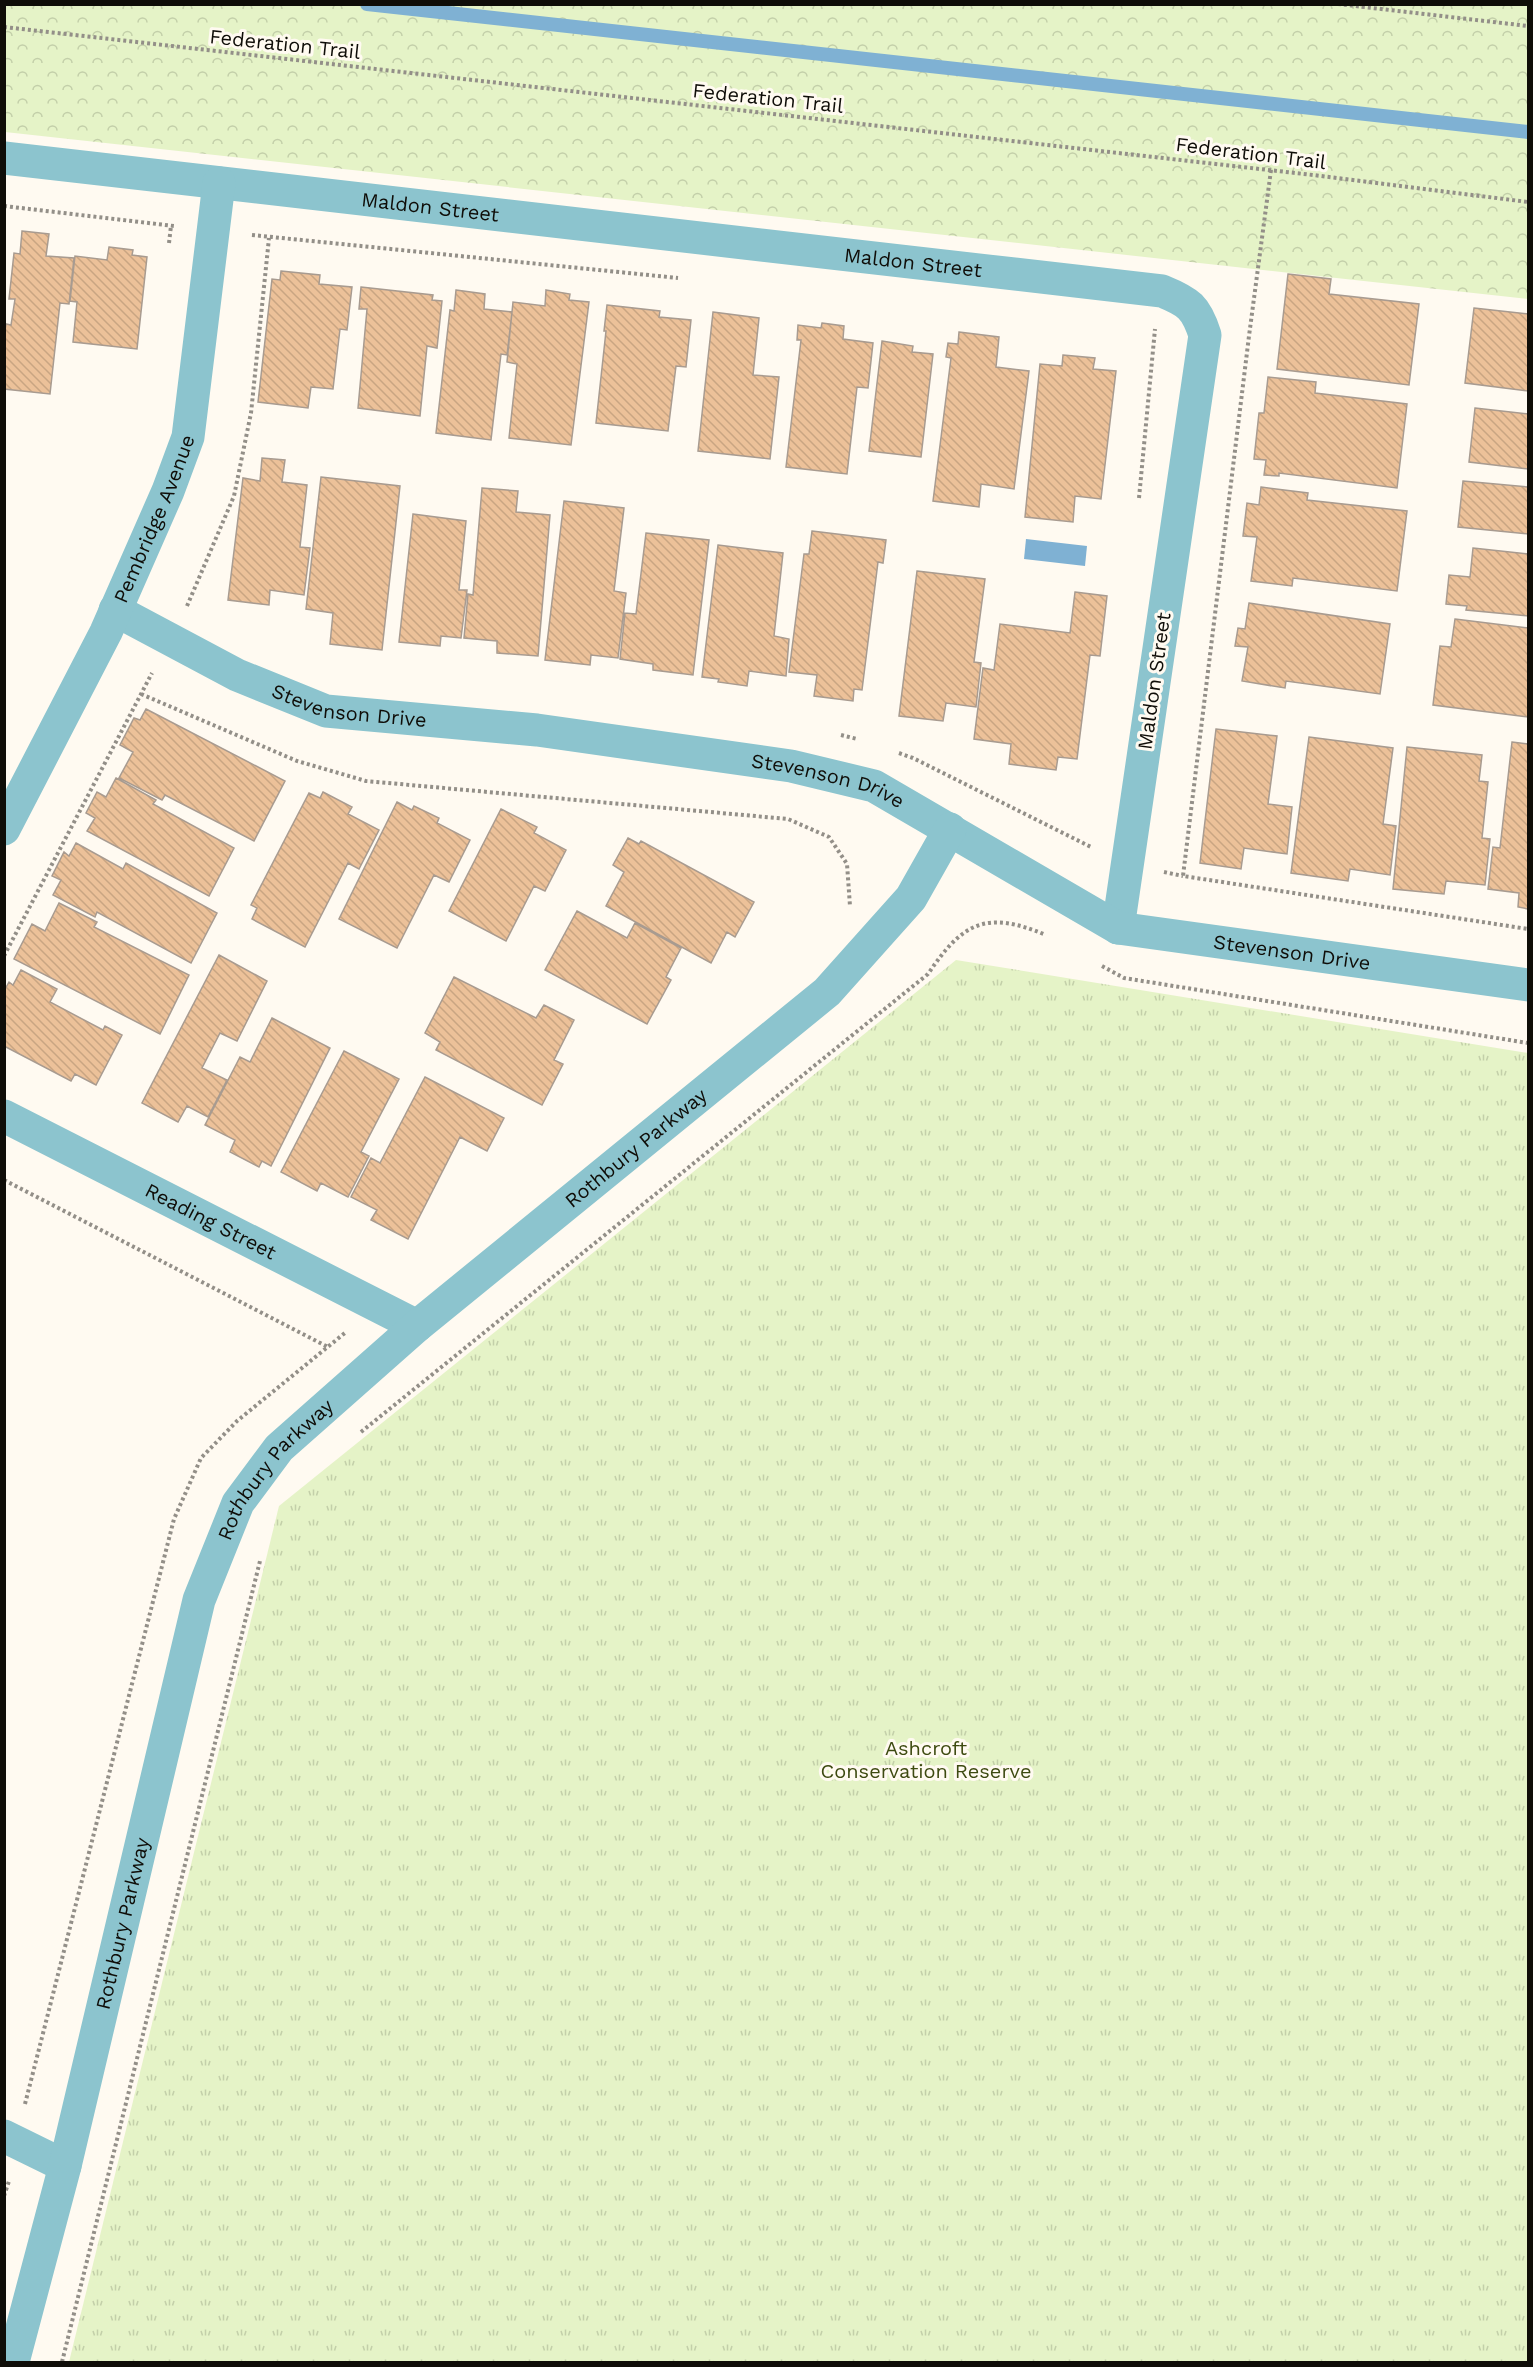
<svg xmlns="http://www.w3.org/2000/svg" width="1533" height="2367" font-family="'Work Sans',sans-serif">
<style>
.grass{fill:url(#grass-tufts)}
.park{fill:url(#park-crowns)}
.water{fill:#7fb1d3}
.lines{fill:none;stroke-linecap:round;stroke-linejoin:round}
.stream{stroke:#7fb1d3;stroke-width:14}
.building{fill:url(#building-back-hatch);stroke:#a89b90;stroke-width:1.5}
.path{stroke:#938f88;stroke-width:4;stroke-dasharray:3 3;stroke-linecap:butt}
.minor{stroke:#8cc4ce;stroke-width:33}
.labels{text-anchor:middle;stroke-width:6;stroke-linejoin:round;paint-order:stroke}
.street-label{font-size:20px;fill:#0f0d08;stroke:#fffaf1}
.park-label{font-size:20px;fill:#3d4a10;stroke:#fffaf1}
</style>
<defs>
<pattern id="grass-tufts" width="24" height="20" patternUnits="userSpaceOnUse" patternTransform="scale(1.5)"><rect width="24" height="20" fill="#e5f3c7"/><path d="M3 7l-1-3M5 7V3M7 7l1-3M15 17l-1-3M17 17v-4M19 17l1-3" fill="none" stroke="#c3cfa9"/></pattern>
<pattern id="park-crowns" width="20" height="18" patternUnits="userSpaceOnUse" patternTransform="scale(1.5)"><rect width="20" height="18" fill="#e5f3c7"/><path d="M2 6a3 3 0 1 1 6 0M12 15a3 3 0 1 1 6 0" fill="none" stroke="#c3cfa9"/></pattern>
<pattern id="building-back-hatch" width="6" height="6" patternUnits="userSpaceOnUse" patternTransform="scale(1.5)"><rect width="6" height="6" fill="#ecc199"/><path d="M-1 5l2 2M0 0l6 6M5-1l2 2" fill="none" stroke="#c9a582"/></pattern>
</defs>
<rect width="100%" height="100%" fill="#fffaf1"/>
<path class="grass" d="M956,960L1528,1053V2362H69L279,1506Z"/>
<path class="park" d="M5,4L1528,5V299L5,132Z"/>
<path class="water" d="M1026,539L1087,546L1085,566L1024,559Z"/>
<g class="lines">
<path class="stream" d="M367,4L1528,132"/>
</g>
<path class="building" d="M22,231L49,234L46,256L74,258L69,304L60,303L50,394L4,389V336L6,324L11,325L15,299H9L14,253L20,254Z
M109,247L133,250L132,255L147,257L137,349L73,342L77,302L70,301L75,256L107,260Z
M281,271L320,275L319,284L352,287L347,330L340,329L333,389L311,387L308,408L258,402L272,279L280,280Z
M1288,274L1331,279L1329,294L1419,304L1409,385L1277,369Z
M361,287L433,295L432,300L442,301L437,348L427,346L420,416L358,408L367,309H359Z
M456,290L485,294L484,309L512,312L507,355L501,354L491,440L436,433L450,310L454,311Z
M546,290L570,294L569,300L589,302L571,445L509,438L517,364L507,362L513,302L545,306Z
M607,305L660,311L659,317L691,320L686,367L676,366L668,431L596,423L606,331H604Z
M1474,308L1528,314V391L1465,383Z
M713,312L759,318L753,375L779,377L770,459L698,451Z
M822,323L844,326L843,339L873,343L868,388L857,387L847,474L786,467L801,340H797L798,325L821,328Z
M959,332L999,337L996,367L1029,371L1014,489L981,484L979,507L933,501L951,358L946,357L948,343L958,344Z
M882,341L913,346L912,352L933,354L921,457L869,451Z
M1063,355L1095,358L1093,369L1116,371L1101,499L1075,496L1073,522L1025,517L1040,364L1062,366Z
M1268,377L1316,382L1315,393L1407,404L1397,488L1279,473V476L1264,475L1266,460L1254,459L1259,413H1264Z
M1475,408L1528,414V469L1469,462Z
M262,458L285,460L282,482L307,485L300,547L310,548L304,595L270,590L269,605L228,600L243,478L260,481Z
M321,477L400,486L382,650L330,644L333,613L306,609Z
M1463,481L1528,487V534L1458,527Z
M1261,487L1308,493L1307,500L1407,511L1397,591L1293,578L1292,586L1251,581L1257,537L1243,536L1247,503L1259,505Z
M482,488L518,491L516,512L550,515L538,656L497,653V641L464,638L468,594L473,595Z
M564,501L624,508L614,591L626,593L618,658L591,655L590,665L545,660Z
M413,514L466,521L459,590H467L461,638L441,636L440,646L399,642Z
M812,531L886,540L883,563L878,562L862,690L854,689L853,701L814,696L817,675L789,672L804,554H809Z
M646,533L709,540L693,675L653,670V664L620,659L625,613L636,614Z
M718,545L783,553L774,636L789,639L786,676L749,671L747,686L718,682L719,679L702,677Z
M1473,548L1528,554V616L1466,610L1467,606L1446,604L1449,575L1470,577Z
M917,571L985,579L974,662L981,663L976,707L946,703L943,721L899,716Z
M1075,592L1107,596L1100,656L1090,655L1077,759L1058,757L1056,770L1009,764L1011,744L974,739L983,668L994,670L1000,624L1070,633Z
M1249,603L1390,624L1380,694L1286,681L1285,688L1242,681L1248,647L1235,646L1238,628L1245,629Z
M1455,619L1528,628V717L1433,705L1440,646L1451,647Z
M146,709L285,781L254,841L165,795L162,800L119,778L133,752L120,745L134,718L140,720Z
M1216,729L1277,736L1268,804L1292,807L1287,854L1244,848L1241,869L1200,863Z
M1309,737L1393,748L1383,824L1396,826L1390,875L1350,869L1348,881L1291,873Z
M1512,742L1528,744V909L1518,907L1519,893L1488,889L1493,847L1500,848Z
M1407,747L1482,755L1479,781L1488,782L1482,838L1490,839L1485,885L1446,881L1444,894L1393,889Z
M116,778L156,800L153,804L234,848L209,896L87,831L95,818L86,813L97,792L106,797Z
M323,792L352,807L348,814L379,830L359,869L348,863L305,947L252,919L257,908L251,905L309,793L320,798Z
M397,802L412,810L414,806L439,818L437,823L470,840L449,882L434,875L397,948L339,919Z
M501,809L537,827L534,833L566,850L545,891L534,886L506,941L449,911Z
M628,838L639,844L641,841L754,902L735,937L727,932L711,963L606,906L624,872L613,865Z
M76,843L123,869L126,863L217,913L191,963L97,912L95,917L53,895L61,880L52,876L64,852L69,856Z
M59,903L97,922L94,927L189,975L160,1034L14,959L32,924L45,931Z
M577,911L627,938L635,923L681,948L666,977L671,980L647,1024L545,970Z
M219,955L267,981L237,1041L220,1033L202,1068L227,1080L208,1117L187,1106L178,1122L142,1103Z
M21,970L57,989L50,1002L103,1030L105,1026L122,1035L96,1085L75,1074L71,1081L4,1046V991L9,982L13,985Z
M454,977L536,1018L544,1005L574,1020L554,1060L563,1064L542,1105L436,1050L440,1042L425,1033Z
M272,1018L330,1048L271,1166L262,1161L259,1167L230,1152L235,1140L205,1125L240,1057L250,1062Z
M344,1051L399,1079L361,1152L369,1156L348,1197L321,1183L317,1191L281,1172Z
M425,1077L504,1118L487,1151L460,1137L408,1239L371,1220L377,1210L351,1197L371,1158L380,1163Z"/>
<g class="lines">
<path class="path" d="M1338,4L1528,26
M4,27L1313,175L1528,202
M1271,170L1249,336L1183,876L1528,929
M4,206L174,226
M252,235L678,278
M169,243L171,226
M1139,498L1155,329
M187,606L234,496L251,413L269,238
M141,694L297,761L366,781L788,819L829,837L847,864L850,906
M841,735L857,739
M899,753L913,758L1091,847
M1164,872L1183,876
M4,956L152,673
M1102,966L1124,978L1528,1043
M4,1180L328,1347
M361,1432L928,974C963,922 986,910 1046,935
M25,2104L174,1519L201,1458L237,1421L346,1332
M4,2196L9,2181
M62,2362L260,1561"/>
<g class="minor">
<path id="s1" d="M4,158L1162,291C1189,302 1196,307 1205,335L1118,928"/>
<path id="s2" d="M115,610L237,675L326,711L537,730L791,766L874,786L1118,928L1528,985"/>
<path id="s3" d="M4,829L106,632L168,491L188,437L219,183"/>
<path id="s4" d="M4,1116L417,1326"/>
<path d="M4,2136L65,2166"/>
<path id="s5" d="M13,2362L65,2166L199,1600L238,1503L279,1448L417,1326L827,992L911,898L950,829"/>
</g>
</g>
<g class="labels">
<g class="street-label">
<text transform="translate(285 44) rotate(6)" y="7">Federation Trail</text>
<text transform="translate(768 98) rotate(6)" y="7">Federation Trail</text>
<text transform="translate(1251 153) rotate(7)" y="7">Federation Trail</text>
<text dy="7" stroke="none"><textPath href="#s1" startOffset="429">Maldon Street</textPath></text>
<text dy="7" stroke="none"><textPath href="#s1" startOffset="915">Maldon Street</textPath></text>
<text dy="7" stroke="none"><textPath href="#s3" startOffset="345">Pembridge Avenue</textPath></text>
<text transform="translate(1154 681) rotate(-82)" y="7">Maldon Street</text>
<text dy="7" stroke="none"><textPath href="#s2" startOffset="256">Stevenson Drive</textPath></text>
<text dy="7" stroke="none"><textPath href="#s2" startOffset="742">Stevenson Drive</textPath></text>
<text dy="7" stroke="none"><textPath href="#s2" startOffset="1246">Stevenson Drive</textPath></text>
<text dy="7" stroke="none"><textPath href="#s5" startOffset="1424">Rothbury Parkway</textPath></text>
<text dy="7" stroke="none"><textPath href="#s4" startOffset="232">Reading Street</textPath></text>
<text dy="7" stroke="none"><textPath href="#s5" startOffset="938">Rothbury Parkway</textPath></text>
<text dy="7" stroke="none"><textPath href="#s5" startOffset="452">Rothbury Parkway</textPath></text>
</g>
<g class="park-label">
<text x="926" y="1755">Ashcroft<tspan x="926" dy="23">Conservation Reserve</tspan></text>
</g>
</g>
<rect width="1533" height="2367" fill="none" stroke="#0f0d08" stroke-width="12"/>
</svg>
